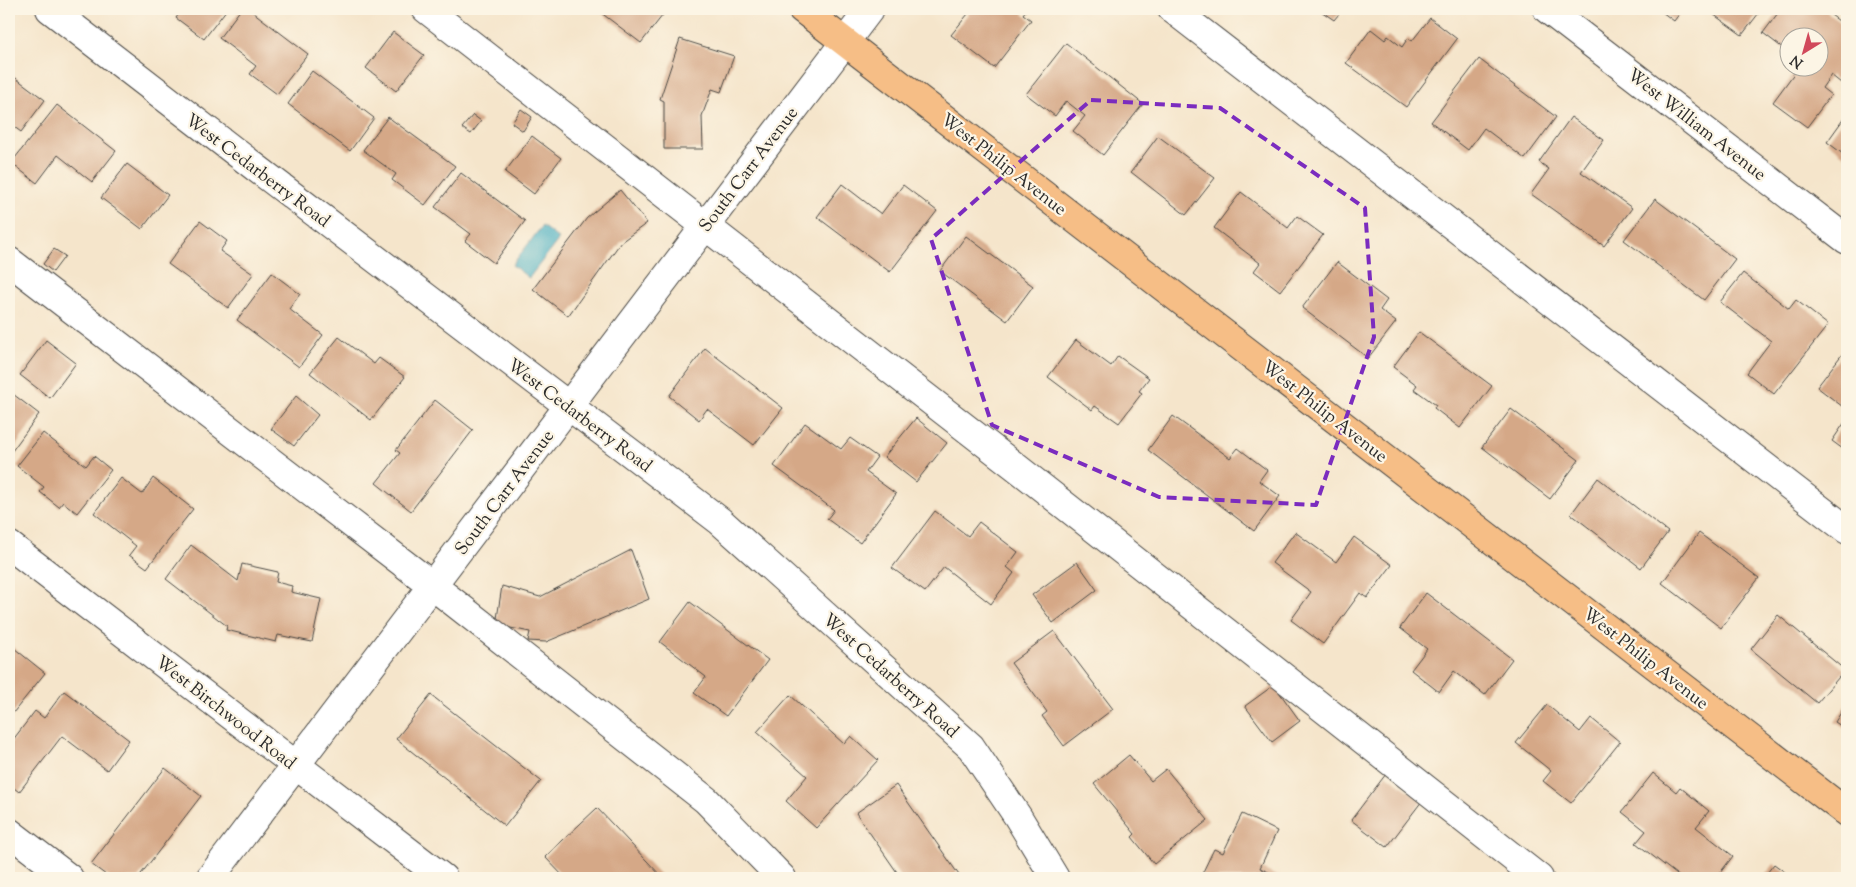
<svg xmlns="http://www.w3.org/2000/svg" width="1856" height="887" font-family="'Sorts Mill Goudy',serif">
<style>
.water{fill:#40abc0;stroke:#366b76}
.building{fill:#d5a887}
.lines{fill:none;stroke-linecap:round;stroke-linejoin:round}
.minor-casing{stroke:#494743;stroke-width:30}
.major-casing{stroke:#494743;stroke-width:30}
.minor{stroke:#fff;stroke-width:28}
.major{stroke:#f6be86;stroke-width:28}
.marked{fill:none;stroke:#7b2cbf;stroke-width:4;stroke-dasharray:10 6;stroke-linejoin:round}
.labels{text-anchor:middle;stroke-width:4.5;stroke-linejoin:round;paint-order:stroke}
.street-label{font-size:18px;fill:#2b2b2b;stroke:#fcf5e5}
</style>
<rect width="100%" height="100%" fill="#fcf5e5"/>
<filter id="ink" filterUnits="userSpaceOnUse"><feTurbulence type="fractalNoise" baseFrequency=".02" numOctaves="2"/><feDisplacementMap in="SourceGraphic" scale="10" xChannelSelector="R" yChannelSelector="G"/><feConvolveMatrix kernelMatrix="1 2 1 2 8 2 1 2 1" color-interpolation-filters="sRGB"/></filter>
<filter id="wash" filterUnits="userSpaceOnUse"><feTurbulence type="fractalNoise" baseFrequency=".0096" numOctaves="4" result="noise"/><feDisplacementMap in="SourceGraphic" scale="20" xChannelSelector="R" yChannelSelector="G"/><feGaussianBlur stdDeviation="1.12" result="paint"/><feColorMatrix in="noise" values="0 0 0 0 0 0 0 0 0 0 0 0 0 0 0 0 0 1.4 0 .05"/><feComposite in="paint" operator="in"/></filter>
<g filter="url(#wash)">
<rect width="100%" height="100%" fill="#f5e5cb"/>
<path class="water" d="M542,226L559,239L529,278L512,265Z"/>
<g id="blocks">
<path class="building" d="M178,9H227L204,39L176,18L181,11Z
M241,9H249L308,54L277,94L250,74L256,66L219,38Z
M596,9H663L666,11L641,43Z
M972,9H1027L1023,14L1031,20L994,68L951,35Z
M1318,9H1343L1334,20Z
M1658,9H1683L1674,21Z
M1706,9H1762L1742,35Z
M1781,9H1823L1847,27V74L1841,83L1831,75L1822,88L1831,95L1807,127L1773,102L1798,68L1805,73L1809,68H1818V38H1788V52L1763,33Z
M1430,18L1457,39L1406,107L1346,63L1371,29L1385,40L1388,36L1402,47L1408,38L1412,41Z
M393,32L424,55L396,91L366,68Z
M680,39L734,56L721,92L712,89L702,116L703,149H664V101L660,99Z
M1066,43L1143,104L1103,155L1073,131L1085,116L1066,101L1055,116L1026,94Z
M1479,59L1556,117L1525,159L1484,128L1468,150L1431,122Z
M312,71L374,118L350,151L288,104Z
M9,73L45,100L21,132L9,123Z
M57,105L116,151L92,182L58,155L37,183L11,163Z
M521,109L532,117L523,131L512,123Z
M1847,114V157L1827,142Z
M473,115L481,121L471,134L462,128Z
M388,117L455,166L425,205L392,180L396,174L363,150Z
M1571,117L1604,140L1581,172L1632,208L1604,246L1531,194L1549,169L1539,162Z
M532,136L561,158L534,194L505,172Z
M1158,136L1215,178L1186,215L1131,172Z
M127,164L168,195L142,229L101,198Z
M461,173L525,221L494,263L465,241L471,234L435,207Z
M842,184L881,214L903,185L937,211L890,272L817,217Z
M620,190L647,223L621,242L568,316L533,289L587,218Z
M1241,192L1288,228L1297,216L1323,235L1280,291L1254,271L1260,263L1214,228Z
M1655,199L1735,259L1704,300L1624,240Z
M200,221L227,241L220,251L253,274L228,308L168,264Z
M966,236L1033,286L1007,321L940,271Z
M54,249L65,256L53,272L43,264Z
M1337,262L1387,300L1380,310L1396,322L1368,358L1302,308Z
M272,273L300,294L289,309L323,335L299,367L237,320Z
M1743,273L1789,309L1796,300L1828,325L1774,394L1747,373L1771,341L1720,302Z
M1419,332L1492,386L1460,428L1434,408L1436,405L1414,389L1417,385L1393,367Z
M339,337L374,364L379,358L405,377L371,420L310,373Z
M46,340L76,363L50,398L20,375Z
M1076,340L1111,366L1118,356L1149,378L1139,391L1142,393L1119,423L1095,406L1092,410L1048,377Z
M705,348L783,408L754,445L707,409L699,420L669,396Z
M1843,353L1847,356V410L1817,387Z
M9,391L39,414L9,455Z
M296,396L318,415L294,446L271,429Z
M435,400L473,430L411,511L376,483L400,453L396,450Z
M1511,409L1579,460L1550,499L1482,447Z
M1173,416L1230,458L1238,448L1267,470L1259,481L1280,496L1254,531L1148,450Z
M916,418L947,443L916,482L884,457Z
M1847,419V452L1832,441Z
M805,423L841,449L850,438L877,457L866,472L896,494L860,543L827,519L834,510L774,466Z
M43,433L86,466L94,456L111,470L77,513L63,502L59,507L40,492L44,487L17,466Z
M121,478L142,494L153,478L193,509L147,568L129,555L136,546L94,513Z
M1598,478L1668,532L1641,568L1571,514Z
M935,511L968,536L979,522L1018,552L1007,567L1014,573L991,604L944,567L925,592L892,568Z
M1295,532L1336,562L1354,537L1392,565L1367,598L1360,593L1323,644L1291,620L1311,592L1272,563Z
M1699,533L1759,578L1721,628L1662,583Z
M191,545L238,581L242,564L278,572L276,582L292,586L291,592L321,599L312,642L278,635L276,642L226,630L227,626L166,579Z
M631,550L649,599L546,642L528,641L530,632L496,625L502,586L540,597Z
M1077,562L1097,590L1053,623L1032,595Z
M1426,593L1512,659L1485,695L1454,671L1439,692L1411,670L1427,649L1400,628Z
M690,602L768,660L726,716L694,693L706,677L660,642Z
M1778,615L1845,670L1817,703L1751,649Z
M1054,631L1113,709L1064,746L1042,716L1047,712L1011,663Z
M9,644L45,673L13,713L9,710Z
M1274,685L1300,721L1272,742L1245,706Z
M64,691L129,740L107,770L62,736L19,792L9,784V745L35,711L44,718Z
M431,695L541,781L505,826L396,739Z
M790,695L844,744L851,736L878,760L816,828L786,801L807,776L757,732Z
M1847,703V730L1835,722Z
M1547,705L1580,732L1591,718L1620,742L1571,803L1543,781L1551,771L1516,743Z
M1129,755L1151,781L1166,769L1208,820L1154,864L1132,837L1135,834L1094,784Z
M165,768L201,796L138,878H110L91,864Z
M1653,773L1676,792L1680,787L1709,811L1696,827L1733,856L1716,878H1681L1636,843L1646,831L1622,812Z
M1386,774L1422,801L1387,847L1351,820Z
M896,785L961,878H901L856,813Z
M597,808L663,878H565L545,857Z
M1242,814L1277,831L1260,868L1281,878H1200L1214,849L1223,853Z
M1774,864L1793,878H1763Z"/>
</g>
</g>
<g filter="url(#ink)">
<use href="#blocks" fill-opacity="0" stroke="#494743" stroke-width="1"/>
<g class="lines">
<defs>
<path id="minor" d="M50,9L255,167L720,521L971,747L1018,817L1055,878
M426,9L1016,467L1539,878
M1172,9L1847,530
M1547,9L1847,240
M9,261L433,586L706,800L782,878
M9,545L443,878
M9,832L69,878
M210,878L870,9"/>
<path id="major" d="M802,9L1847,813"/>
</defs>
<use href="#minor" class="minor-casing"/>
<use href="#major" class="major-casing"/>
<use href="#minor" class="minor"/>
<use href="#major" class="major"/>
</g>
</g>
<path class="marked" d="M1091,100L1220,108L1365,208L1374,337L1316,505L1159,497L992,425L931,239Z"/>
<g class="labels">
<g class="street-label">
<text transform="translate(1697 124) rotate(38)" y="6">West William Avenue</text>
<text transform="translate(1004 164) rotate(38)" y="6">West Philip Avenue</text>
<text transform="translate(748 169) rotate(-53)" y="6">South Carr Avenue</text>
<text transform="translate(258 170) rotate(37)" y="6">West Cedarberry Road</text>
<text transform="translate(1325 411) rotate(38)" y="6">West Philip Avenue</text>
<text transform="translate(580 415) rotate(37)" y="6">West Cedarberry Road</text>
<text transform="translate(504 492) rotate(-53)" y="6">South Carr Avenue</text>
<text transform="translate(1646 658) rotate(38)" y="6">West Philip Avenue</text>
<text transform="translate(891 675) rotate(42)" y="6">West Cedarberry Road</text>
<text transform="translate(226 712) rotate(38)" y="6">West Birchwood Road</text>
</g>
</g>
<rect width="1856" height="887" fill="none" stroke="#fcf5e5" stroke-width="30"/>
<g transform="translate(1804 52) rotate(217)"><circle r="24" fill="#fcf5e5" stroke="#a8a49b"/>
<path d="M0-4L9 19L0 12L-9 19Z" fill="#d1495b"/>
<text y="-8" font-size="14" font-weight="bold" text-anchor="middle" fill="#2b2b2b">N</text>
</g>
</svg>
